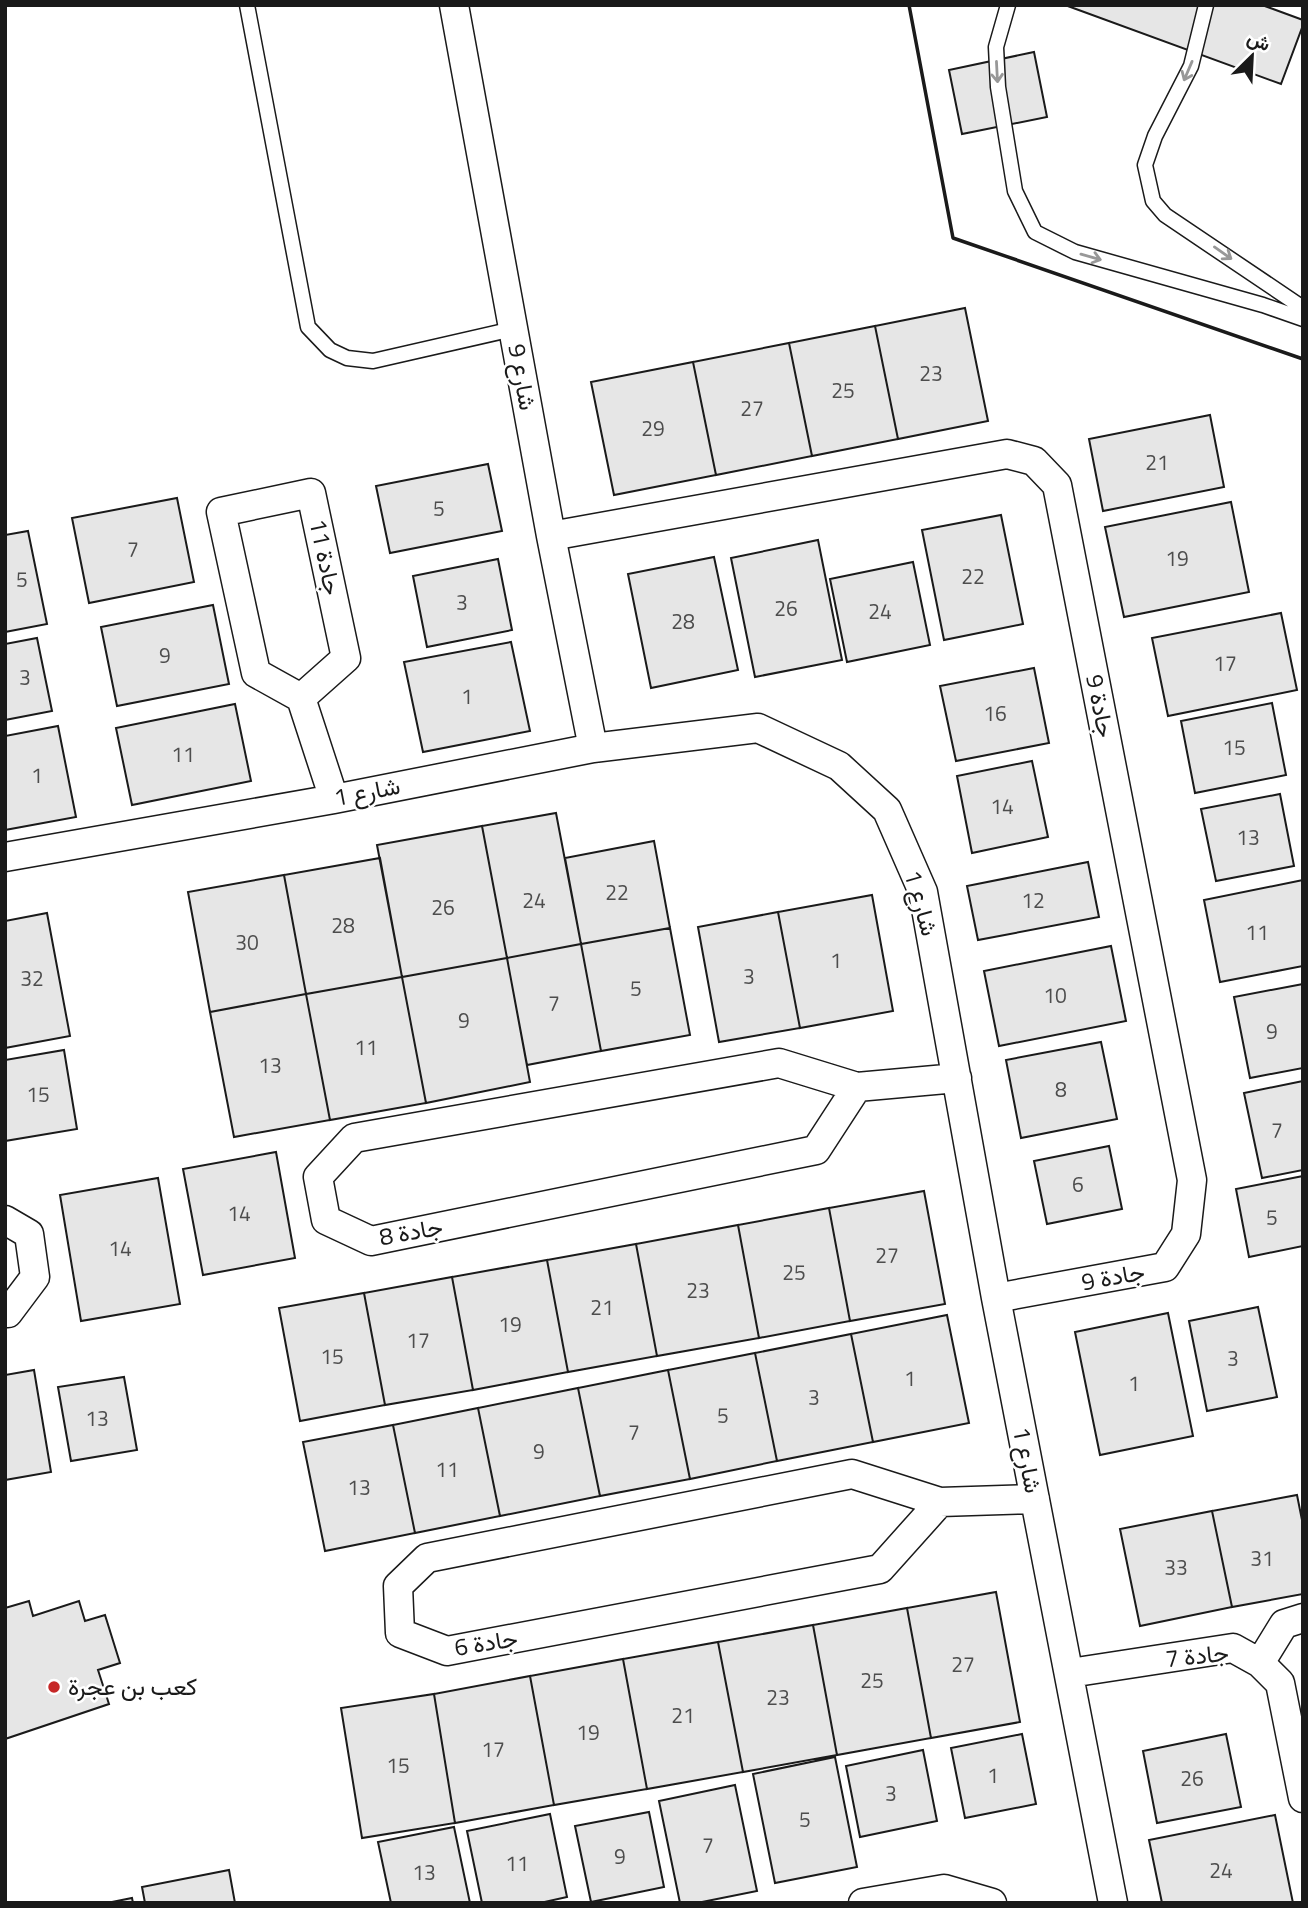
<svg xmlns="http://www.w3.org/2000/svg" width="1308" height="1908" font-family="'Titillium Web',Vazirmatn,sans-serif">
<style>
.building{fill:#e6e6e6;stroke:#1a1a1a;stroke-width:2}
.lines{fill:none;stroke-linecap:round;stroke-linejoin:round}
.service-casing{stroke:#1a1a1a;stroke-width:17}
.minor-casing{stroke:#1a1a1a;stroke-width:31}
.service{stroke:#fff;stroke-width:14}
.minor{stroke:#fff;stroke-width:28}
.wall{stroke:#1a1a1a;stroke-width:3.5}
.oneway{stroke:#989898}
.poi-dot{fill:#c62828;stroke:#fff;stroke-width:2.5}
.labels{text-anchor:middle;stroke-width:5;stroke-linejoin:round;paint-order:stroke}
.number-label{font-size:21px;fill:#4d4d4d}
.street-label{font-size:24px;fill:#1a1a1a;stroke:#fff}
.poi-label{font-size:24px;fill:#1a1a1a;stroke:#fff;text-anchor:start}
</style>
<rect width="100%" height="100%" fill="#fff"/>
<path class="building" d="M1065,5H1262L1303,20V25L1281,84Z
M1034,52L1047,117L962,134L949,70Z
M965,308L988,421L898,439L875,326Z
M875,326L898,439L812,456L789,343Z
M789,343L812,456L716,475L693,362Z
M693,362L716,475L614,495L591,382Z
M1210,415L1224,487L1103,511L1089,439Z
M488,464L502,531L390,553L376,486Z
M177,498L194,582L89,603L72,518Z
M1231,502L1249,592L1124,617L1105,527Z
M1001,515L1023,624L944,640L922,530Z
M28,531L47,624L5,632V535Z
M818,540L842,660L755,677L731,558Z
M714,557L738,670L651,688L628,574Z
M498,559L512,630L427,647L413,576Z
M913,562L930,645L847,662L830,579Z
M213,605L229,684L117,706L101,627Z
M1281,613L1297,690L1168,716L1152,638Z
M37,638L52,711L5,720V644Z
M511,642L530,731L423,752L404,662Z
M1034,668L1049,743L956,761L940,686Z
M1272,703L1286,775L1195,793L1181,721Z
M235,704L251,781L132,805L116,728Z
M58,726L76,817L5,830V736Z
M1032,761L1048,837L972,853L957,776Z
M1280,794L1294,866L1216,881L1201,809Z
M556,813L581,944L507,958L482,826Z
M482,826L507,958L402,977L377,845Z
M654,841L670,928L581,944L565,858Z
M380,858L402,977L306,994L284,875Z
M1088,862L1099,917L978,940L967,886Z
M284,875L306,994L210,1012L188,892Z
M1303,880V966L1220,982L1204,900Z
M872,895L893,1011L800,1028L778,912Z
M778,912L800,1028L719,1042L698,927Z
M47,913L70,1036L5,1048V921Z
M670,928L690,1035L601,1051L581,944Z
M581,944L601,1051L527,1065L507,958Z
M1111,946L1126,1021L999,1046L984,971Z
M507,958L530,1082L426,1103L402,977Z
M402,977L426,1103L330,1120L306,994Z
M1303,984V1068L1250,1078L1234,997Z
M306,994L330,1120L234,1137L210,1012Z
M1101,1042L1117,1119L1021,1138L1006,1060Z
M64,1050L77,1129L5,1141V1060Z
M1303,1081V1170L1262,1178L1244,1093Z
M1109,1146L1122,1209L1047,1224L1034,1161Z
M276,1152L295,1258L203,1275L183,1169Z
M1303,1176V1246L1249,1257L1236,1189Z
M158,1178L180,1304L81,1321L60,1195Z
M924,1191L945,1304L850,1321L829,1208Z
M829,1208L850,1321L759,1338L738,1225Z
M738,1225L759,1338L657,1356L636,1244Z
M636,1244L657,1356L568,1372L547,1260Z
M547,1260L568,1372L473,1390L452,1277Z
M452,1277L473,1390L385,1405L364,1293Z
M364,1293L385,1405L300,1421L279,1308Z
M1258,1307L1277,1397L1207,1411L1189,1321Z
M1168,1313L1193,1436L1100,1455L1075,1332Z
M947,1315L969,1423L873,1442L851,1334Z
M851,1334L873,1442L777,1461L755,1353Z
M755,1353L777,1461L690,1479L668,1370Z
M34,1370L51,1472L5,1480V1375Z
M668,1370L690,1479L600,1496L578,1388Z
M124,1377L137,1450L71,1461L58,1387Z
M578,1388L600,1496L500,1516L478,1408Z
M478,1408L500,1516L415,1533L393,1425Z
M393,1425L415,1533L325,1551L303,1442Z
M1297,1495L1303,1525V1594L1232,1607L1212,1511Z
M1212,1511L1232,1607L1140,1626L1120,1529Z
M996,1592L1020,1722L931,1738L907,1608Z
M29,1601L33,1616L79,1601L85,1621L105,1615L120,1663L98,1670L109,1704L5,1739V1608Z
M907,1608L931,1738L837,1755L813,1625Z
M813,1625L837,1755L743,1772L718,1642Z
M718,1642L743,1772L647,1789L623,1659Z
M623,1659L647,1789L554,1805L530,1676Z
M530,1676L554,1805L455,1823L434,1694Z
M434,1694L455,1823L362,1838L341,1708Z
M1022,1734L1036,1804L965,1818L951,1748Z
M1226,1734L1241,1807L1157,1823L1143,1751Z
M923,1750L937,1821L860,1837L846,1766Z
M835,1757L857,1867L775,1883L753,1774Z
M735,1785L757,1891L697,1903H680L659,1801Z
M649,1812L664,1887L591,1902L575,1826Z
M550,1814L567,1897L540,1903H482L467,1831Z
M1275,1815L1293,1903H1162L1149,1840Z
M454,1827L470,1903H391L378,1842Z
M229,1870L235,1903H145L142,1887Z
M132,1898L133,1903H107Z"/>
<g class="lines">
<defs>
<path id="service" d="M247,5L308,327L330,350L347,358L373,361L513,329
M1008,5L996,47L998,87L1015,191L1035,232L1075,252L1263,305L1303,319
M1206,5L1191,66L1155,136L1145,165L1153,201L1165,215L1303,308"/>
<path id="minor" d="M454,5L551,536L593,748
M551,536L1007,454L1034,461L1057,485L1192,1180L1186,1234L1165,1267L996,1298
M301,698L346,658L311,493L221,512L256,673L301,698L334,799
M5,857L334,799L593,748L758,728L839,766L887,810L923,892L996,1298L1113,1903
M857,1087L816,1150L371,1241L326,1220L318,1177L354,1138L779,1063L857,1087L957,1078
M5,1220L29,1234L35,1277L8,1313H5
M940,1502L880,1569L447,1651L400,1633L398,1586L427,1558L852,1474L940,1502L1035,1499
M1260,1663L1284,1624L1303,1618
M1070,1673L1233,1648L1260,1663L1280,1683L1303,1798
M863,1903L944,1889L992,1903"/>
</defs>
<use href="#service" class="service-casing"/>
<use href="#minor" class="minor-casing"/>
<use href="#service" class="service"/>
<use href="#minor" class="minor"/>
<path class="wall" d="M909,5L953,238L1303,359"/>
</g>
<defs><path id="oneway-shaft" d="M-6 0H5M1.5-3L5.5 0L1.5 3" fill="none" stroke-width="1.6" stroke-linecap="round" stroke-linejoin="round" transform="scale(1.75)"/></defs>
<g class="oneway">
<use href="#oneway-shaft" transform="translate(1188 71) rotate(113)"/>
<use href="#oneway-shaft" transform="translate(997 72) rotate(87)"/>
<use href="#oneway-shaft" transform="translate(1223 253) rotate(35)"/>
<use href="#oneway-shaft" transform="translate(1091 257) rotate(16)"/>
</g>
<circle class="poi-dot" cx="54" cy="1687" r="7"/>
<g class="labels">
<g class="number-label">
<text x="931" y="381">23</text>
<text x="843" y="398">25</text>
<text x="752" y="416">27</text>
<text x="653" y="436">29</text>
<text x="1157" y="470">21</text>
<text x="439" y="516">5</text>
<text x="133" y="557">7</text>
<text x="1177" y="566">19</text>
<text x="973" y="584">22</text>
<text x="22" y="587">5</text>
<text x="462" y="610">3</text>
<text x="786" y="616">26</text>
<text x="880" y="619">24</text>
<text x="683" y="629">28</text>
<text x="165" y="663">9</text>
<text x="1225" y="671">17</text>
<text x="25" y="685">3</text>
<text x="467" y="704">1</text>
<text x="995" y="721">16</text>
<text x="1234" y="755">15</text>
<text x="183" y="762">11</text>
<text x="37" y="783">1</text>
<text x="1002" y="814">14</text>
<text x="1248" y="845">13</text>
<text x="617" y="900">22</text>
<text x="534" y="908">24</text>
<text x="1033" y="908">12</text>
<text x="443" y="915">26</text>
<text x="343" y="933">28</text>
<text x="1257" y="940">11</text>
<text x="247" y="950">30</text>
<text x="836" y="968">1</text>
<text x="749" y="984">3</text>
<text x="32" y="986">32</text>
<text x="636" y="996">5</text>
<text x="1055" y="1003">10</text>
<text x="554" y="1011">7</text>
<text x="464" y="1028">9</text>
<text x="1272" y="1039">9</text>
<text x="366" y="1055">11</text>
<text x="270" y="1073">13</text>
<text x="1061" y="1097">8</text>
<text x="38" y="1102">15</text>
<text x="1277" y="1138">7</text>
<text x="1078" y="1192">6</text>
<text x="239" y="1221">14</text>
<text x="1272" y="1225">5</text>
<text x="120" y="1256">14</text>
<text x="887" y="1263">27</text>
<text x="794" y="1280">25</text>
<text x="698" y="1298">23</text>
<text x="602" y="1315">21</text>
<text x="510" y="1332">19</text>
<text x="418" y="1348">17</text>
<text x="332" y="1364">15</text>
<text x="1233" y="1366">3</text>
<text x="910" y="1386">1</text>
<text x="1134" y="1391">1</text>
<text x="814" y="1405">3</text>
<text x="723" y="1423">5</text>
<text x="97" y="1426">13</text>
<text x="634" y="1440">7</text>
<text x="539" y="1459">9</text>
<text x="447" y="1477">11</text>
<text x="359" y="1495">13</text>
<text x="1262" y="1566">31</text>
<text x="1176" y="1575">33</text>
<text x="963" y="1672">27</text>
<text x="872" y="1688">25</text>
<text x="778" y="1705">23</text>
<text x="683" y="1723">21</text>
<text x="588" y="1740">19</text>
<text x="493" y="1757">17</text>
<text x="398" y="1773">15</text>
<text x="993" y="1783">1</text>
<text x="1192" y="1786">26</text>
<text x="891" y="1801">3</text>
<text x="805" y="1827">5</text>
<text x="708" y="1853">7</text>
<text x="620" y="1864">9</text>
<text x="517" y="1871">11</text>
<text x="1221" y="1878">24</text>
<text x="424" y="1880">13</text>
</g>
<g class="street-label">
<text transform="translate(522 377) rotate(80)" y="8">شارع 9</text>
<text transform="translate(325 557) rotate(78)" y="8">جادة 11</text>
<text transform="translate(1100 706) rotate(79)" y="8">جادة 9</text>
<text transform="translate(367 792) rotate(-11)" y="8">شارع 1</text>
<text transform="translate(921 903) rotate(74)" y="8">شارع 1</text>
<text transform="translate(411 1232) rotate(-10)" y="8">جادة 8</text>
<text transform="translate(1113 1277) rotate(-10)" y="8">جادة 9</text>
<text transform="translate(1027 1460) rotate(79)" y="8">شارع 1</text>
<text transform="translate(486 1643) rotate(-9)" y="8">جادة 6</text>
<text transform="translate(1197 1656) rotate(-6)" y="8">جادة 7</text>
</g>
<g class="poi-label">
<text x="68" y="1695">كعب بن عجرة</text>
</g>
</g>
<rect width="1308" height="1908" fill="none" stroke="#1a1a1a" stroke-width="14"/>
<g transform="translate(1252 56) rotate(24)" stroke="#ffffff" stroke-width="5" paint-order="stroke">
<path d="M0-5L12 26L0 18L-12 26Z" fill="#1a1a1a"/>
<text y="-10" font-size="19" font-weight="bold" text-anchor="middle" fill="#1a1a1a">ش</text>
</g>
</svg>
